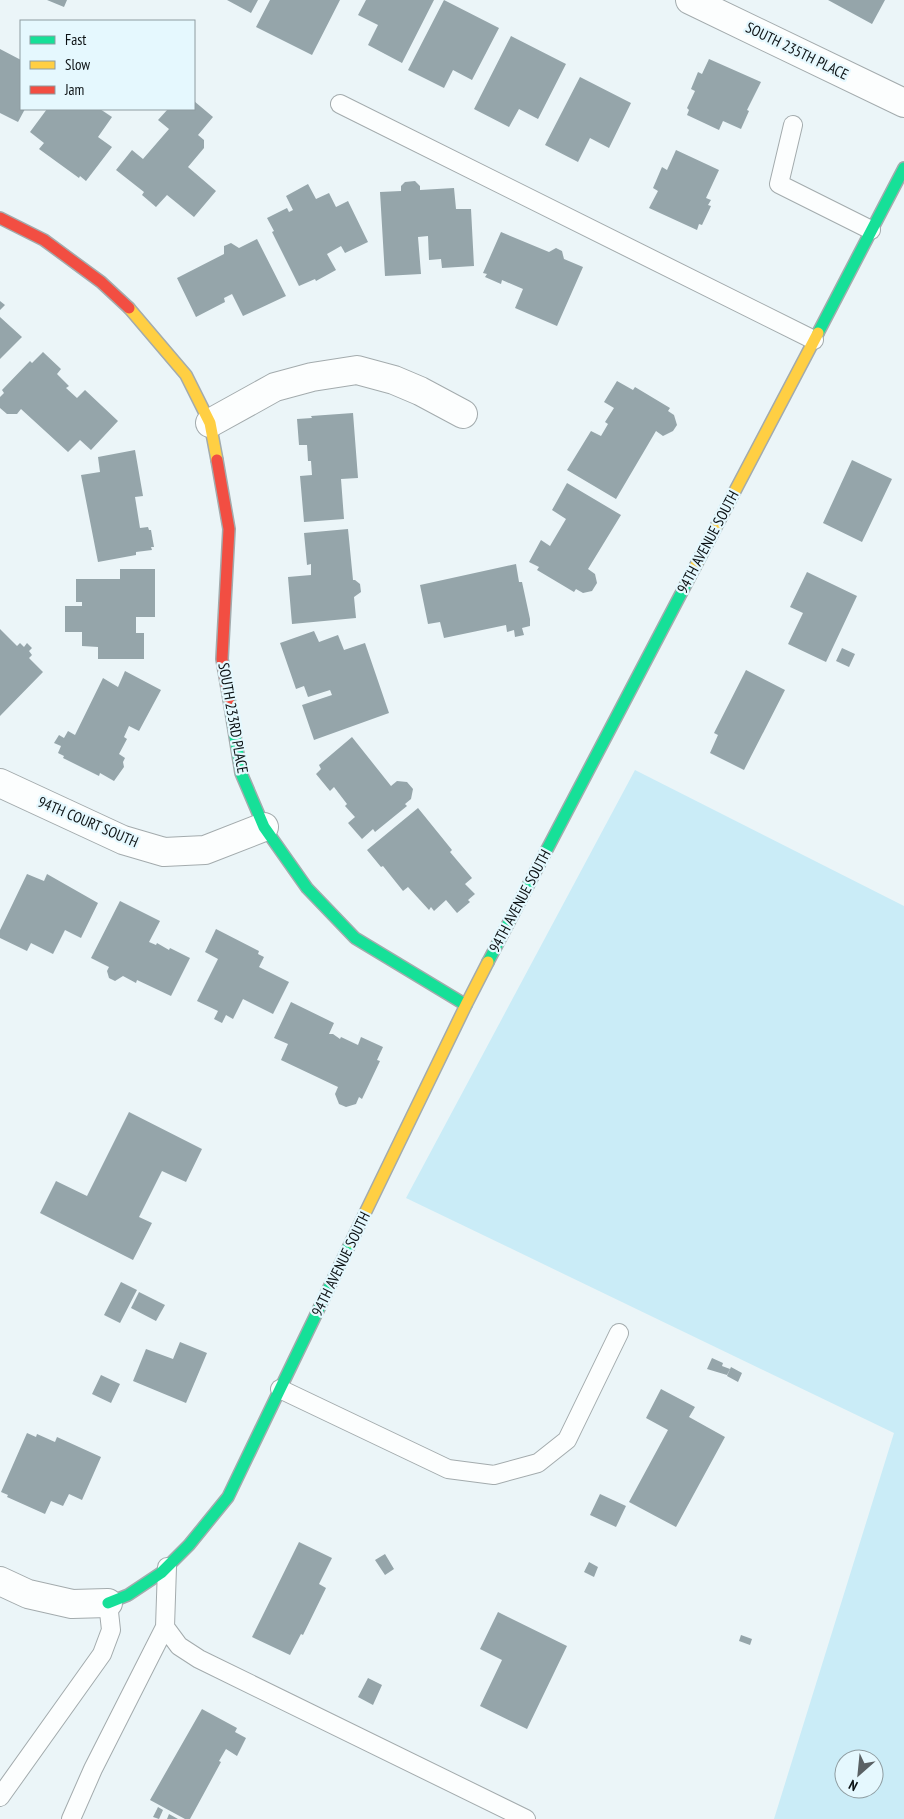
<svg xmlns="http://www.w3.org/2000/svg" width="904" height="1819" font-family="'PT Sans Narrow',sans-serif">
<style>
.green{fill:#caecf7;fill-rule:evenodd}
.building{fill:#95a5aa}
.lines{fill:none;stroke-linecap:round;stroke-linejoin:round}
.lane-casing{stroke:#a3abad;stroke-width:20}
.street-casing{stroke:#a3abad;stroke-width:30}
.fast-casing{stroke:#a3abad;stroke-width:14}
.slow-casing{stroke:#a3abad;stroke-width:14}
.jam-casing{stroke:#a3abad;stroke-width:14}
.lane{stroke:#fcfefe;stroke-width:18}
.street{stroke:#fcfefe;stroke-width:28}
.fast{stroke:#16e098;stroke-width:11}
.slow{stroke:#ffcf43;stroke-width:11}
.jam{stroke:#f24e42;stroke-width:11}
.labels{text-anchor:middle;stroke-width:4.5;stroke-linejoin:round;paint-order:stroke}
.street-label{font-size:15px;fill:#0c1214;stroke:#e5f8fe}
</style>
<rect width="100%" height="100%" fill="#ebf5f8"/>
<path class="green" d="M635,770L904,906V1819H774L894,1433L406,1198ZM844,1759H874V1789H844Z"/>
<path class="building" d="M47,0H67L64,7Z
M227,0H258L251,13Z
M270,0H340L312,55L256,27Z
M366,0H434L402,63L368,45L378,25L358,15Z
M444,0L499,28L472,80L453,70L444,88L408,70Z
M828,0H885L872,24Z
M511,36L566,64L538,119L519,109L509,127L474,109Z
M0,49L21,60V109H25L18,122L0,113Z
M709,59L761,82L747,110L749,111L741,129L723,121L719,130L687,115L689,110L687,108L695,91L691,89L698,72L702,74Z
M580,77L631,103L609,148L590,138L578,162L545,145Z
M194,101L213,117L198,135L204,140V148L188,167L216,191L194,217L167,195L156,207L142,195L144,192L116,170L132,150L143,159L169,129L158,120L168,109H194Z
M47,109H100L112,117L98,137L112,147L86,181L80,176L79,178L39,149L44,143L30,132Z
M676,150L719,170L706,198L711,200L708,205L711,206L702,225L699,224L697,230L649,208L658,191L653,188L662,167L667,170Z
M415,181L420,186V190L454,188L456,209H471L474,266L442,268L441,259L429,260L428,236L418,237L421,274L385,276L380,192L401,191V186L405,182Z
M308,184L316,199L329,193L336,207L348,201L368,242L345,253L341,246L327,254L336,270L316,281L315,279L299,286L272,232L274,231L267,218L287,208L289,212L293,210L286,196Z
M501,232L549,252L556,248L562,251L564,259L583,267L557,326L515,308L523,289L502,280L501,284L485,277L487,274L483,273Z
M257,239L286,296L243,316L232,294L224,298L225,302L196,317L177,278L224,254V246L231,243L239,248Z
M0,301L5,305L0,310Z
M0,317L22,337L0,359Z
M43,352L61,369L57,374L69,386L66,388L77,398L85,390L118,421L91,450L80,440L68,452L21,409L17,414H7L0,408V397L4,393L2,390L30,361L32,363Z
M617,381L633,390L635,387L670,408L668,411L674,415L677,425L673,431L663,436L656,431L616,499L567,470L591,431L601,436L608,424L605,422L614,408L604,402Z
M353,413L358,478L341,479L344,519L304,522L300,476L312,475L311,461H308L307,445H299L297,419L312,418L311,416Z
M135,450L143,496L135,497L140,528L148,527L149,530H151L154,547H151L152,550L136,552V555L98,562L81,475L100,472L98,457Z
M852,460L892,479L862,542L823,523Z
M567,483L621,515L588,569L595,574L597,583L592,591L583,593L576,589L574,592L537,570L539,567L529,562L541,540L550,546L566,519L552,510Z
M348,529L353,580H355L360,584L361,592L354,597L356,618L292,624L288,577L311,575V564L307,565L304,533Z
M516,564L519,582H522L530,619V626L522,628L524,635L515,637L514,630L507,632L506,625L444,638L440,622L428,624L420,585Z
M120,569H155V617H136V633H144V659H98V647L82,646V632H65V606H82V602H76V579H120Z
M807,572L857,596L826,662L788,644L803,613L790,607Z
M0,629L17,646L20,643L24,647L27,643L32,648L29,651L32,655L29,658L43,672L0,716Z
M314,631L319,642L338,635L344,650L365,643L389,713L314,740L302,705L332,695L330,690L308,697L304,686L296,689L280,643Z
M842,648L855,654L849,667L836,661Z
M746,670L785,690L744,770L710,753L718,735L714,733Z
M125,671L161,690L139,731L129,726L124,737L127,739L119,754L125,758L123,762L124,767L114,781L100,773L99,776L63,758L64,756L58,753L61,746L54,743L59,735L64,738L68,731L75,735L103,678L118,687Z
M352,737L391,786L397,781L407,782L413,789L411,799L405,804L407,806L375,832L373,829L362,839L348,823L355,817L345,806L347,804L334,787L330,791L316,774L321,769L319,765Z
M418,808L452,850L450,852L472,878L465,884L475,894L468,900L470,902L457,913L446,900L434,911L431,907L429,910L408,887L403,891L383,866L381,867L367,850Z
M27,874L44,881L47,874L98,903L81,938L65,930L53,954L31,943L27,951L0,938V930Z
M120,901L160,921L149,942L156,945L157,943L169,950L170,948L190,958L171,996L137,980L136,983L123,976L115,981L109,978L107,971L109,967L91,958Z
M216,929L259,951L258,954L264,957L259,967L289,982L273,1014L243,999L233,1019L226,1015L222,1023L214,1019L218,1011L197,1001L218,959L205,952Z
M291,1002L334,1023L329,1034H333L340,1039L341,1037L358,1045L361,1037L383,1047L377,1060L380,1061L362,1099L359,1097L356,1104L346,1107L339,1104L335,1094L338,1087L281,1060L288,1044L274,1038Z
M129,1112L202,1149L186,1182L162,1171L139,1217L152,1223L133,1260L40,1213L56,1181L87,1196Z
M121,1282L137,1290L120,1323L104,1315Z
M139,1292L165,1305L156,1321L131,1308Z
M180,1342L207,1353L186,1403L133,1381L146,1349L173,1359Z
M712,1358L723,1363L722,1366L730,1369L727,1375L707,1369Z
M731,1367L742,1373L738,1382L727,1376Z
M101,1375L120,1384L111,1403L92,1394Z
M661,1389L695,1407L689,1417L725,1437L676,1527L629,1502L668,1430L646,1418Z
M27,1433L36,1437L37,1434L55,1442L57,1437L101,1457L82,1500L69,1494L63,1506L51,1501L45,1514L7,1497L8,1495L1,1492Z
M600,1494L626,1506L616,1527L590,1515Z
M299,1542L332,1558L319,1584L326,1588L303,1635L301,1634L290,1655L252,1637Z
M385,1554L394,1569L385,1575L375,1560Z
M589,1562L598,1567L594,1577L584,1572Z
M498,1612L567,1646L527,1729L480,1706L502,1660L480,1649Z
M741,1635L752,1639L750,1645L739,1641Z
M368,1678L382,1685L373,1705L358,1697Z
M202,1709L237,1728L235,1732L246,1738L237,1756L226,1749L219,1761L221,1762L190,1819H185L150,1800Z
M158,1807L163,1810L159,1819L153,1817Z
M169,1814L178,1819H167Z"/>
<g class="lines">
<defs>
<path id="lane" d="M340,104L814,340
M793,125L779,184L871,230
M280,1389L448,1469L494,1475L538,1463L567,1440L619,1333
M167,1567L165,1627L179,1646L199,1659L526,1819
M0,1797L102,1654L111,1630L108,1603
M71,1819L93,1769L165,1627"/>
<path id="street" d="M690,0L904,103
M210,423L275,387L312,377L357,370L394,380L420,391L463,414
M0,783L123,840L164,852L205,850L264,827
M0,1581L28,1594L72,1604L108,1603"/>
<path id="fast" d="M818,333L904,168
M229,699L241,773L264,827L307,888L355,938L466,1005
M488,962L695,567
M108,1603L128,1595L161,1573L189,1545L228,1497L351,1242"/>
<path id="slow" d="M129,308L186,375L210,423L217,460
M695,567L818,333
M351,1242L466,1005L488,962"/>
<path id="jam" d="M0,218L44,240L101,282L129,308
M217,460L229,529L222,659L229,699"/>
</defs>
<use href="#lane" class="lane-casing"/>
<use href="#street" class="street-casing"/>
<use href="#fast" class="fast-casing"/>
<use href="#slow" class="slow-casing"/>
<use href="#jam" class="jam-casing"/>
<use href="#lane" class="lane"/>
<use href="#street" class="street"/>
<use href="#fast" class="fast"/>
<use href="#slow" class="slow"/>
<use href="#jam" class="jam"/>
</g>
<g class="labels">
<g class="street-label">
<text transform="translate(797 51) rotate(26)" y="5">SOUTH 235TH PLACE</text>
<text transform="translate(708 542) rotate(-62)" y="5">94TH AVENUE SOUTH</text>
<text transform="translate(233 718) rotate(80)" y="5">SOUTH 233RD PLACE</text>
<text transform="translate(88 822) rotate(23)" y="5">94TH COURT SOUTH</text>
<text transform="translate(520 901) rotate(-62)" y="5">94TH AVENUE SOUTH</text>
<text transform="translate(341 1264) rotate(-64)" y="5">94TH AVENUE SOUTH</text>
</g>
</g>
<rect x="20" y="20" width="175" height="90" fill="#e5f8fe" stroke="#8e9ca0"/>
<rect x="30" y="36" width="25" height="8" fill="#16e098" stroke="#8e9ca0"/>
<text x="65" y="45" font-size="15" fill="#0c1214">Fast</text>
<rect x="30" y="61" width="25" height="8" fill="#ffcf43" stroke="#8e9ca0"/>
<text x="65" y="70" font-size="15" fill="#0c1214">Slow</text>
<rect x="30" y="86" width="25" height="8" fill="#f24e42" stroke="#8e9ca0"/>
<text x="65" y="95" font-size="15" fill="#0c1214">Jam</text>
<g transform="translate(859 1774) rotate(207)"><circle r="24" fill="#e5f8fe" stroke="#8e9ca0"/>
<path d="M0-4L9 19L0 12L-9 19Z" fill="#5a6164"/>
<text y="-8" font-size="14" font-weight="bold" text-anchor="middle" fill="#0c1214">N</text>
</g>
</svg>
